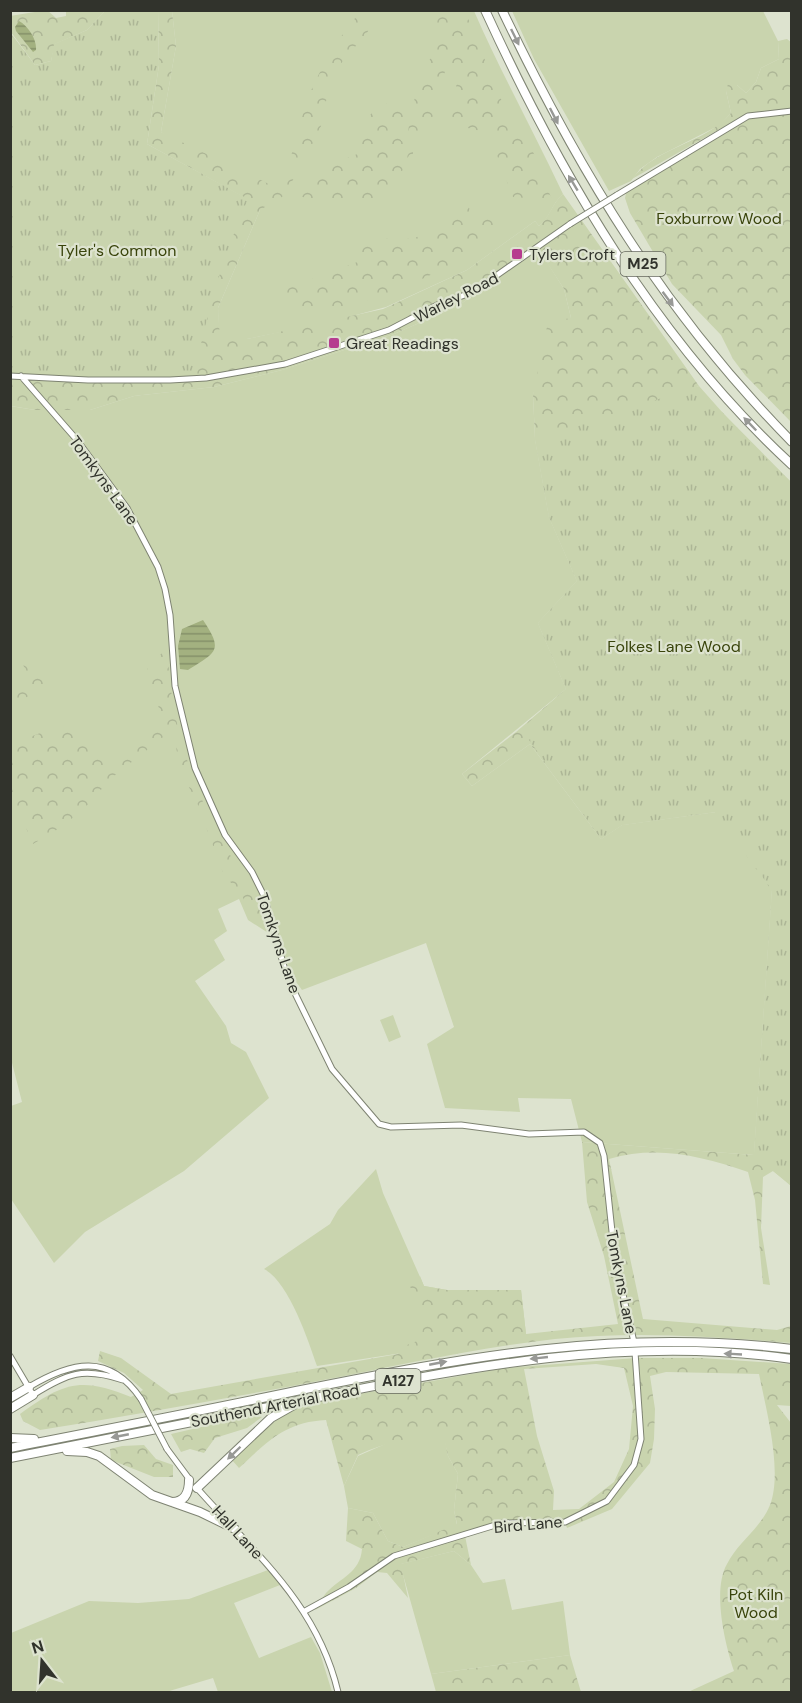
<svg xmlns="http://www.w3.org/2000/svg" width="802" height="1703" font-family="'DM Sans',sans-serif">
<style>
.grass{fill:#c9d4ae}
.forest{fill:url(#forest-crowns);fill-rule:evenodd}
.park{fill:url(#park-tufts)}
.water{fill:url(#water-rules)}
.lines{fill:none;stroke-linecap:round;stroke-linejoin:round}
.minor-casing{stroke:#7e8372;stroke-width:7}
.highway-casing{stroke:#7e8372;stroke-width:10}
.minor{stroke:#fff;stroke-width:5}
.highway{stroke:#fff;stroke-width:8}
.minor-bridge-casing{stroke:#7e8372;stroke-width:7;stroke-linecap:butt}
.minor-bridge{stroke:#fff;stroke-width:5}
.oneway{fill:#989996}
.poi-dot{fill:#b63c8f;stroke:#dde3cf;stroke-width:2}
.labels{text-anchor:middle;stroke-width:4.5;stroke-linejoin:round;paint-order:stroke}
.shield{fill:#dde3cf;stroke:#65685d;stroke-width:1.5}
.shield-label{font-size:15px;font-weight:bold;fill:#31332c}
.park-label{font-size:16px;fill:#39440b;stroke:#dde3cf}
.poi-label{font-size:16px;fill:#31332c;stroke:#dde3cf;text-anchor:start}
.street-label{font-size:16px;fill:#31332c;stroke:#dde3cf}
</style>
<defs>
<pattern id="forest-crowns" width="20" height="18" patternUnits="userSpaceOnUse" patternTransform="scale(1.5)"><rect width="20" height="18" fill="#c9d4ae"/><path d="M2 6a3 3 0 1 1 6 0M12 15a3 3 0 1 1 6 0" fill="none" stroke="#adb696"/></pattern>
<pattern id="park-tufts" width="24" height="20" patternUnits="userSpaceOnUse" patternTransform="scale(1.5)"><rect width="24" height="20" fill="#c9d4ae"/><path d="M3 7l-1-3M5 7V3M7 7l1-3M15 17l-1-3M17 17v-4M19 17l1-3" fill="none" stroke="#adb696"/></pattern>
<pattern id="water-rules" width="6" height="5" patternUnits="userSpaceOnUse" patternTransform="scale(1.5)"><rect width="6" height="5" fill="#a3b180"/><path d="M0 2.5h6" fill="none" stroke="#859169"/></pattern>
</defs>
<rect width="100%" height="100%" fill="#dde3cf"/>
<path class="grass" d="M172,11H474C501,73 534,132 563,194C552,203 550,218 539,226L535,221L467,270L386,307L326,323L247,339H219L218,308L260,210L161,132L176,46Z
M512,11H763L778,41L779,59L761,68L756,82L746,93L737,85L726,91L731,113L720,125L657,157L640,169L631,181L609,191L534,59Z
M538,248L564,289L571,318L533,394L535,439L549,517L577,581L538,623L566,689L462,774L472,786L530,744L601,839L622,825L716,812L772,890L754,1155L582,1142L571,1099L518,1098L520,1112L445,1108L427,1044L454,1027L426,943L302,990L291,975L279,940L248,920L239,899L218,909L227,931L214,940L225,960L195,981L226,1026L231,1043L246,1052L269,1098L184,1171L85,1232L54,1263L11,1199V1106L22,1102L10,1055V406L35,410H90L134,396L214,387L282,370L394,334L458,306Z
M393,1015L401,1037L389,1042L380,1020Z
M376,1169L383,1193L424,1286L447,1290H521L526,1334L317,1366C308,1340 289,1282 264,1269L330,1224L338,1210Z
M443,1429L448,1456L458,1474L454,1510L457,1525L403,1547L388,1541L373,1513L348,1508L344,1486L358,1456L392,1441Z
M454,1551L471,1565L483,1583L505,1579L512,1610L563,1601L570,1655L431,1674L400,1564Z
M268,1570L280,1585L234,1603L259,1658L311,1637L320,1653L332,1692H218L213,1678L166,1692H11V1633L89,1601L138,1603L189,1599Z"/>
<path class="forest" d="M47,10L56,18L66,16V11H105L87,30L55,44L51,61L35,65L11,32L10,16Z
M158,11H172L176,46L161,132L275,187C296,160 297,124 310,93C323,63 340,35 361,11H383L363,38L344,59L330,82L321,126L302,166L289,186L314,192L319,169L360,153C359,133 366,114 383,102L404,113L401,141H408C408,103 426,67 442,34L431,11H465L505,109L528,139L552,200L513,197L496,153L493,131L475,130L454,124L450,107L458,80L449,57L432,119L413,140V154L409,155L394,190L372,205L285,195L260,210L218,308L220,339H247L383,309L467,270L535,221L539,226C550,217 552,203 563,194L699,386L682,393L722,412L791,482L792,572L757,657L792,1186L773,1171L763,1177L761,1228L770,1285L763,1284L755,1200L748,1172C701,1156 657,1145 609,1159L643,1319L777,1330L791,1326V1343C713,1336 633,1331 555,1339C475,1348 396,1366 318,1381C225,1399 133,1415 40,1430L23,1421L20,1414C63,1383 80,1376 131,1397L143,1390L124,1373L98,1361L100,1351L121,1358L171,1394L398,1354L402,1347L422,1339L423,1324L410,1286L420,1276L424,1286L447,1290H521L526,1334L618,1324L604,1256L587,1202L582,1142L754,1155L772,891L715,812L622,825L601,839L530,744L472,786L462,774L516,732L566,689L538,623L577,581L549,517L535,439L533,394L548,322L571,318L564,289L538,249L458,306L394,334L282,370L214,387L134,396L90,410H35L11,406L10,344L247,199L147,144L159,65Z
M787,39L792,43L791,422L745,375L733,359L721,335L672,284L630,213L625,198L627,189L748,115L741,117L632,179C657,146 705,144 731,113L726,91L728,84L737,85L746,93L756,82L761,68L779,59L778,41Z
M466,203L475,218L497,213L501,219V228C469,263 366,310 318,309C309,309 300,306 291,305L283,290L360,261L363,241C379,238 390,239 406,239C423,238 437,227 451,222L448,208Z
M163,652L168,654C170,721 193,790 226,848C238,870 253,888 264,911L260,921L252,919L242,895L224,875L196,800L180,771L174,734H167L109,780L91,802L63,826L33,844L11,793V748C30,736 63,718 84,737C97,748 101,754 116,764L148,738L160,712L147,667Z
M28,659L46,677L48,685L11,706V694L31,684L22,662Z
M636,1358H701L791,1364V1406L777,1405L791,1423V1692H688L734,1671C725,1644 712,1590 727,1564C738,1542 761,1528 770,1505C783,1471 766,1409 759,1374L666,1372L650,1376L655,1409L654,1439L650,1463L612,1509L567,1528L565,1522L502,1525L465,1536L471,1565L454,1551L401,1564L408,1598L387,1573L377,1572L356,1588L315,1610C319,1604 322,1598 326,1593C341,1577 360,1573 362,1549L346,1541L348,1508L373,1513L388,1541L403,1547L457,1524L454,1510L458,1474L448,1456L442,1430C413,1438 385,1442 358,1455L344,1486L326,1420C285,1422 267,1442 239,1468L231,1459L282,1415L314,1402L505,1368ZM596,1364L624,1368L633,1406L629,1449L614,1482L579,1509L553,1510L554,1491L537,1436L524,1369Z
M253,1415L262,1417L247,1428L215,1438L204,1453L190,1449L181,1452L171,1434Z
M144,1445L156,1459L173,1465V1477H154L111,1460L110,1449L122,1446Z
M570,1655L581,1692H436L431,1674Z"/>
<path class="park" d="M105,11H158L159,65L147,144L248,199C223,257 205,317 194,379L11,377L10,32L35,65L51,61L54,44L87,30Z
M699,386L746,439L791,482V1186L754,1155L772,890L715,812L622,825L601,839L521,729L566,689L538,623L577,581L549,517L535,439Z"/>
<path class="water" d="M19,21C28,26 37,39 36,50L33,52L16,31L15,27Z
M203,620C224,651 216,652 188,670L180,669L178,646L182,629Z"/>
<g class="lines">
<defs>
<path id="minor" d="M617,195L748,116L792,111
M10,376L88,380H170L206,378L285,364L389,330L437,305L473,292L570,224
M21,376L77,440L127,508L158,567L165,589L170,615L175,686L195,768L225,835L252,872L264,896L287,977L332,1069L379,1124L391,1127L461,1125L529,1134L584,1132L600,1143L604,1156L615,1260L634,1342
M10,1356L33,1395C68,1373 83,1367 123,1380
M29,1387C71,1362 109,1352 141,1399
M167,1449L190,1480
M196,1487C254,1553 317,1603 338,1692
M305,1611L349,1587L394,1556L502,1523L565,1522L607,1501L634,1465L641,1439L635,1352"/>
<path id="highway" d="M485,10C561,176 656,340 792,465
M502,10C580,173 664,312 792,442
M10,1398L29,1387
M10,1409L33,1395
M10,1438L34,1439
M10,1448C106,1429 201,1411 296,1391C465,1357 617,1328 792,1349
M67,1451L87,1452L99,1456L152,1495L200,1512L235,1529
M10,1458C110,1438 210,1419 309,1399C468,1367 629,1335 792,1359
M197,1488L271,1418L294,1405
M172,1502C186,1502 189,1491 189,1480"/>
</defs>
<use href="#minor" class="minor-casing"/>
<use href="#highway" class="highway-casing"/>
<use href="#minor" class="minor"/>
<use href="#highway" class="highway"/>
<defs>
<path id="minor-bridge" d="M570,224L617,195
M141,1399L167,1449"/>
</defs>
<use href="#minor-bridge" class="minor-bridge-casing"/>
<use href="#minor-bridge" class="minor-bridge"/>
</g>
<defs><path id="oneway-solid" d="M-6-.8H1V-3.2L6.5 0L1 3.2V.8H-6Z" transform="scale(1.5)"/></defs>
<g class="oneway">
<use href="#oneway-solid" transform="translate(515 37) rotate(64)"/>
<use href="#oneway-solid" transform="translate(554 116) rotate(63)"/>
<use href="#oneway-solid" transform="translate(573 183) rotate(-121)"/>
<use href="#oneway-solid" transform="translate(668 299) rotate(53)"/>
<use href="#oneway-solid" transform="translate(750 424) rotate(-134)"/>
<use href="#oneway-solid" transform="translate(733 1354) rotate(-177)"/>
<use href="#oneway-solid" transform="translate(539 1358) rotate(174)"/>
<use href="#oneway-solid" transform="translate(438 1363) rotate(-11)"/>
<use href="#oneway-solid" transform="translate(120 1436) rotate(169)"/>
<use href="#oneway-solid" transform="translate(234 1453) rotate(136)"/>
</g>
<g class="poi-dot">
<rect x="511" y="248" width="12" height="12" rx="3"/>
<rect x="328" y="337" width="12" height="12" rx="3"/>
</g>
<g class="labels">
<g class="shield">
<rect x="620.5" y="252" width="45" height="24" rx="4.5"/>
<rect x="375.5" y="1369" width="45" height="24" rx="4.5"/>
</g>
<g class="shield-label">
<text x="643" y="269">M25</text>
<text x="398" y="1386">A127</text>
</g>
<g class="park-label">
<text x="719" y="224">Foxburrow Wood</text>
<text x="117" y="256">Tyler's Common</text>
<text x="674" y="652">Folkes Lane Wood</text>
<text x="756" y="1600">Pot Kiln<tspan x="756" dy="18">Wood</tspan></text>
</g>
<g class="poi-label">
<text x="529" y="260">Tylers Croft</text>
<text x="346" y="349">Great Readings</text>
</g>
<g class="street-label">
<text transform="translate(456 297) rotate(-27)" y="6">Warley Road</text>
<text transform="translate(104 480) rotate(54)" y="6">Tomkyns Lane</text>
<text transform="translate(279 943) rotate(71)" y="6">Tomkyns Lane</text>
<text transform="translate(622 1282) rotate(79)" y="6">Tomkyns Lane</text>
<text transform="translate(275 1405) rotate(-11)" y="6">Southend Arterial Road</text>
<text transform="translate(528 1524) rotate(-5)" y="6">Bird Lane</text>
<text transform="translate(238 1532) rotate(47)" y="6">Hall Lane</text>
</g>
</g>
<rect width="802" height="1703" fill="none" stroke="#31332c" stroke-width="24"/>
<g transform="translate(42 1661) rotate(343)" stroke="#dde3cf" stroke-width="4.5" paint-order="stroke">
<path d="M0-4.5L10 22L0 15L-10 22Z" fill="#31332c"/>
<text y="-9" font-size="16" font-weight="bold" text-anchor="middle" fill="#31332c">N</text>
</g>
</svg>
